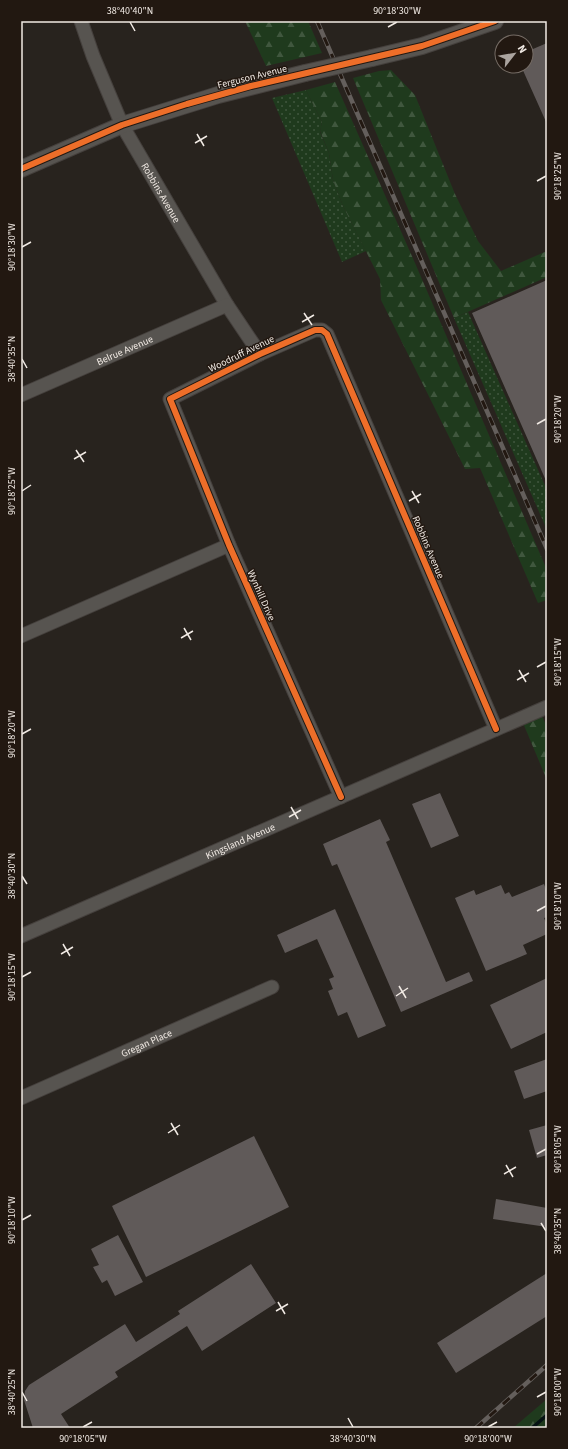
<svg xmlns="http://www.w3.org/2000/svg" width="568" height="1449" font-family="'Source Sans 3',sans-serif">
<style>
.grass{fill:url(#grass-dots)}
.forest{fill:url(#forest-firs)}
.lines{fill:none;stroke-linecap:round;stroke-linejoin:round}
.stream{stroke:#061214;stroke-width:3.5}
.building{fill:#605a59}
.minor-casing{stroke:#45403d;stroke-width:15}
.tertiary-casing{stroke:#45403d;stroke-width:18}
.minor{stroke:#575450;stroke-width:13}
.tertiary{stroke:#575450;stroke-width:16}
.rail-casing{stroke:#645f5c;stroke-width:4.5}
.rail{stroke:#221811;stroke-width:3;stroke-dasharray:9;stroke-linecap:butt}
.tertiary-bridge-casing{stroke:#45403d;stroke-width:18;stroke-linecap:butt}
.tertiary-bridge{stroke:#575450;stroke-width:16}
.cycleway-casing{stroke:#221811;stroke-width:8}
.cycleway{stroke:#ee6e29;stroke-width:6}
.ticks{fill:none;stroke:#f1eae4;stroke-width:1.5}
.labels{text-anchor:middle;stroke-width:3;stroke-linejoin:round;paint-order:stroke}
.street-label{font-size:10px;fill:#f1eae4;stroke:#221811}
.neatline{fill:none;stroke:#f1eae4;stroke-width:1.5}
.ticks-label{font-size:10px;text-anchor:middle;fill:#f1eae4}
</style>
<defs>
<pattern id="grass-dots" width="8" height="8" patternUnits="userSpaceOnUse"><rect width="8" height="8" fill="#1f3a1d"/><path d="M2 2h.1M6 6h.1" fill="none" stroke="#40573e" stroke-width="1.8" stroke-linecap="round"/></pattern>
<pattern id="forest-firs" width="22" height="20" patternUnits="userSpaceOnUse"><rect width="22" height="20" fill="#1f3a1d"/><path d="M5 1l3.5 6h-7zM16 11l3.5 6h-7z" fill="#40573e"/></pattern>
</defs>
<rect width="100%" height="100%" fill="#28231e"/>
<path class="grass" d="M306,90L322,122L320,132L329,153L333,180L343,206L366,251L342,262L272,98Z
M468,312L547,490V530L454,318Z"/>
<path class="forest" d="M245,21H308L322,53L266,66Z
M391,70L415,95L455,194L478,241L501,271L547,251V277L454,318L353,78L379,71Z
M335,82L415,263L547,570V600L538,603L480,468L465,469L381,300L380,279L343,206L333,180L329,153L320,131L322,122L306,90Z
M542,716L547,727V780L523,723Z
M547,1399V1428H513Z"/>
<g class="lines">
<path class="stream" d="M532,1428L547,1415"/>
</g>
<path class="building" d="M547,43V124L521,66H526V52Z
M547,280V483L472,313Z
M440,793L459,836L431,848L412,804Z
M380,819L390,840L386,842L446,982L469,972L473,981L401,1012L337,864L332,866L323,844Z
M544,884L547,892V917L544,918L547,925V934L523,945L527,954L486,971L455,898L474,890L476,895L501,885L505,894L509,892L512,897Z
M335,909L386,1026L358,1038L347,1012L338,1016L328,991L333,989L329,979L334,977L317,939L285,953L277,935Z
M547,978V1032L511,1049L490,1005Z
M547,1059V1091L524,1099L514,1071Z
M547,1125V1155L537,1158L529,1130Z
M254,1136L289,1207L146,1277L112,1206Z
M496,1199L547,1208V1227L493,1219Z
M118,1235L143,1282L115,1296L107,1280L102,1283L93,1267L99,1265L91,1249Z
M251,1264L276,1303L202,1351L187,1326L115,1372L118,1377L61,1414L70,1428H33L24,1400L25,1391L29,1385L125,1324L136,1342L180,1314L178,1311Z
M547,1273V1316L456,1373L437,1343Z"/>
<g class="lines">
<defs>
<g id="minor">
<path id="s1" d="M81,21L93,56L122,125L227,305L260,354"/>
<path id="s2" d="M21,395L227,305"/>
<path d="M21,636L229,545"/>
<path d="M341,797L229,545L170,399L260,354L315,330H322L327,334L496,729"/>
<path id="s3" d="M21,936L547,707"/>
<path id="s4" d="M21,1098L272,987"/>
</g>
<path id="tertiary" d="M372,58L422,46L495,21
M21,169L122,125L218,95L305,73"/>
</defs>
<use href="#minor" class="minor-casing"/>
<use href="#tertiary" class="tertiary-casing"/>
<use href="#minor" class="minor"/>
<use href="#tertiary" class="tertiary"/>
<defs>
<path id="rail" d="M317,21L547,549
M476,1428L547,1365"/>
</defs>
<use href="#rail" class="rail-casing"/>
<use href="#rail" class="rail"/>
<defs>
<path id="tertiary-bridge" d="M305,73L372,58"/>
</defs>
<use href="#tertiary-bridge" class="tertiary-bridge-casing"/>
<use href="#tertiary-bridge" class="tertiary-bridge"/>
<defs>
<path id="cycleway" d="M21,169L122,125L187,104L251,86L422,46L495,21
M341,797L229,545L170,399L260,354L315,330H322L327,334L496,729"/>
</defs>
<use href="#cycleway" class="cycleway-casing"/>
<use href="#cycleway" class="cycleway"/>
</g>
<path class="ticks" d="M130,22L135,31M388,27L397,22M197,134L204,146M195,143L207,136M537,181L546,176M22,247L31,242M304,313L312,325M302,322L314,315M22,359L27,368M537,424L546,419M76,450L84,462M74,459L86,452M22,491L31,485M412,491L419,503M409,501L421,494M184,628L191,640M181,638L193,631M537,667L546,662M519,670L526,682M517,680L529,673M22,734L31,729M291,807L298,819M289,817L301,810M22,876L27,884M537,911L546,906M63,944L70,956M61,954L73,947M22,977L31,972M399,986L406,998M396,996L408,988M171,1123L178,1135M168,1133L180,1125M537,1154L546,1149M506,1165L513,1177M504,1174L516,1167M22,1220L31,1215M541,1223L546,1231M278,1302L285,1314M276,1311L288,1304M22,1392L27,1401M537,1397L546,1392M348,1418L353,1427M83,1427L92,1422M488,1427L497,1422"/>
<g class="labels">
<g class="street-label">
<text transform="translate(252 76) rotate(-14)" y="4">Ferguson Avenue</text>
<text dy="4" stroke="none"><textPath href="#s1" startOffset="190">Robbins Avenue</textPath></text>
<text dy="4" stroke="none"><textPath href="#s2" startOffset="113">Belrue Avenue</textPath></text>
<text transform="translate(241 353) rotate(-26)" y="4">Woodruff Avenue</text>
<text transform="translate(429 547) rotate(67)" y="4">Robbins Avenue</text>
<text transform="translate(262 595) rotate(66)" y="4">Wynhill Drive</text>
<text dy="4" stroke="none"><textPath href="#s3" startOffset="239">Kingsland Avenue</textPath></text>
<text dy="4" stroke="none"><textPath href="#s4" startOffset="137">Gregan Place</textPath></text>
</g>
</g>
<rect width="568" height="1449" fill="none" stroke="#221811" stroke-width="44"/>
<g transform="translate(514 54) rotate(59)"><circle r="19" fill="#221811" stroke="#756c65"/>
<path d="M0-3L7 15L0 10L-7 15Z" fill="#aba49f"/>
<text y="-6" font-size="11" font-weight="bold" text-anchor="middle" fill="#f1eae4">N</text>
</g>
<rect x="22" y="22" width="524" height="1405" class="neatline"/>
<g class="ticks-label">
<text x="130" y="14">38°40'40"N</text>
<text x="397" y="14">90°18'30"W</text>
<text transform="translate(557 176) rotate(-90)" y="4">90°18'25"W</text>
<text transform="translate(11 247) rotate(-90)" y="4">90°18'30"W</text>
<text transform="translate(11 359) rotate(-90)" y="4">38°40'35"N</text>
<text transform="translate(557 419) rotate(-90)" y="4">90°18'20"W</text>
<text transform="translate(11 491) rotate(-90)" y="4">90°18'25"W</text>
<text transform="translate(557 662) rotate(-90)" y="4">90°18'15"W</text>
<text transform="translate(11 734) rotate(-90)" y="4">90°18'20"W</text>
<text transform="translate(11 876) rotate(-90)" y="4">38°40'30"N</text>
<text transform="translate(557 906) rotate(-90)" y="4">90°18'10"W</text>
<text transform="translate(11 977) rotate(-90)" y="4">90°18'15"W</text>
<text transform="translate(557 1149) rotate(-90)" y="4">90°18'05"W</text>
<text transform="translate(11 1220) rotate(-90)" y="4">90°18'10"W</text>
<text transform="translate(557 1231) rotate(-90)" y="4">38°40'35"N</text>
<text transform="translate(557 1392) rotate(-90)" y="4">90°18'00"W</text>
<text transform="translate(11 1392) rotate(-90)" y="4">38°40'25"N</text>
<text x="83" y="1442">90°18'05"W</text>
<text x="353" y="1442">38°40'30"N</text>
<text x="488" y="1442">90°18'00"W</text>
</g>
</svg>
